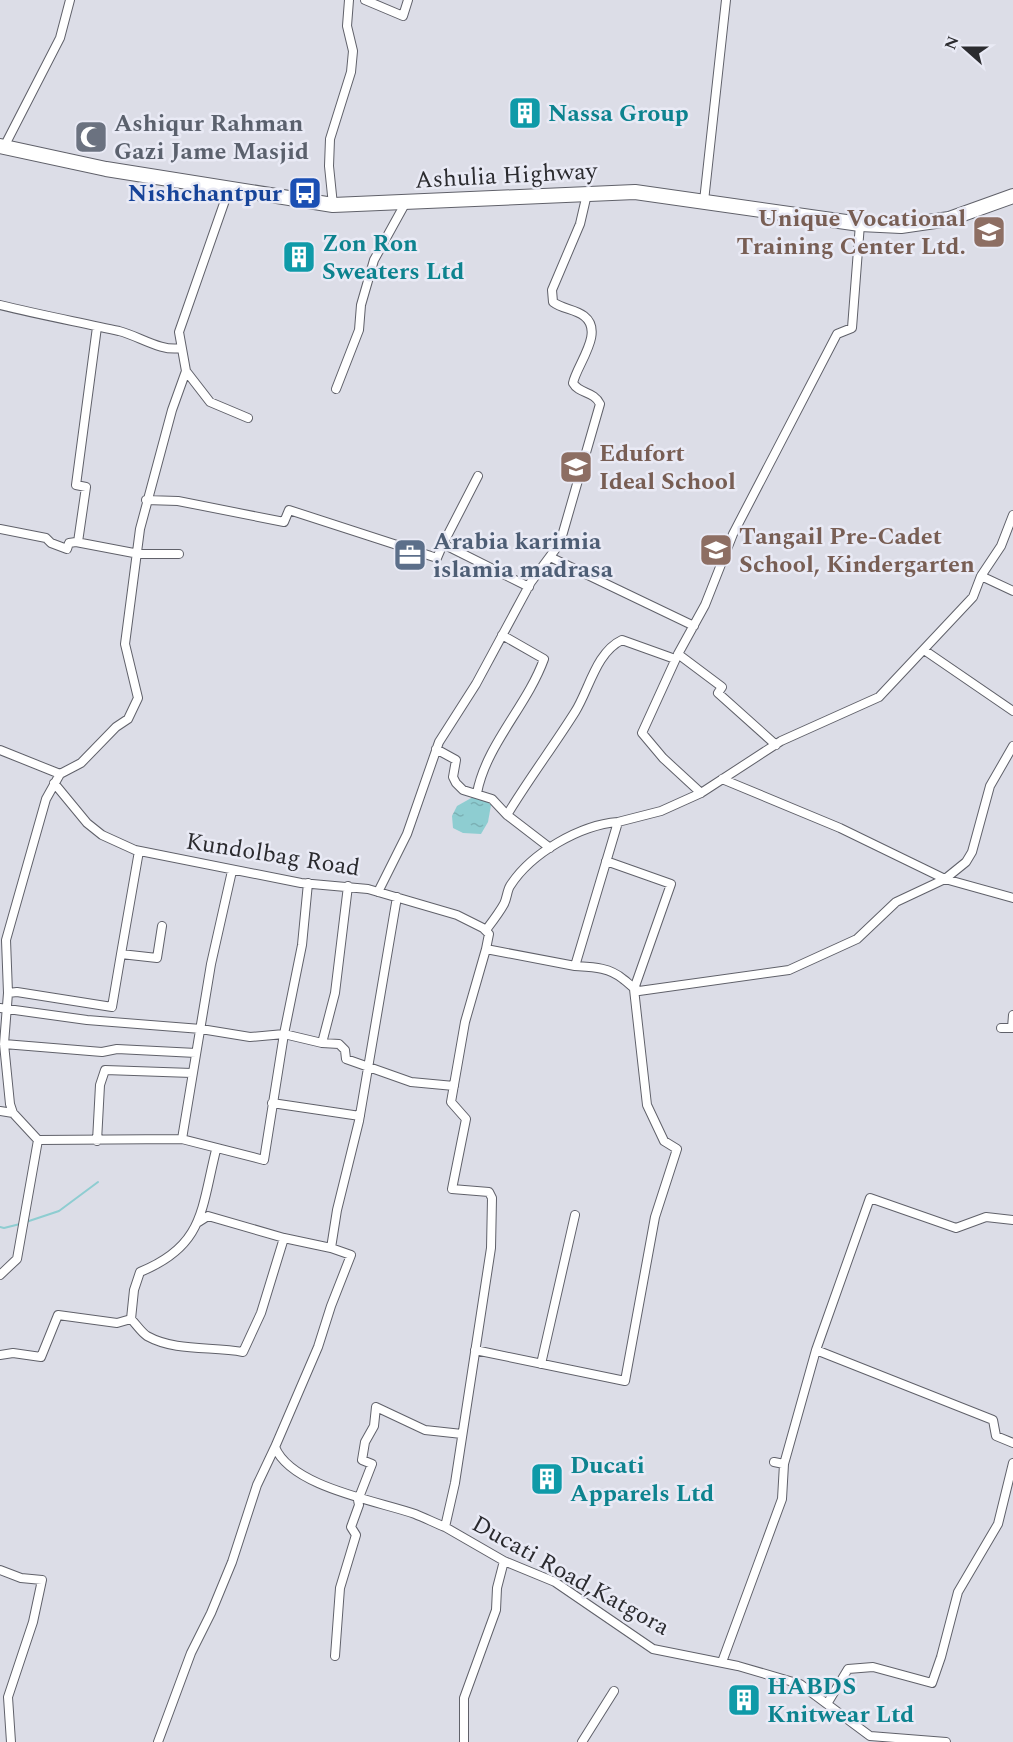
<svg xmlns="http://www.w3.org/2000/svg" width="1013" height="1742" font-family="Spectral,serif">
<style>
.water{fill:url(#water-ripples)}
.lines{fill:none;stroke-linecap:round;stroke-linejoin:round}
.stream{stroke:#8ecdd1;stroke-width:2}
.minor-casing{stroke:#60616a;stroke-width:10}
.trunk-casing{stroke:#60616a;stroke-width:16}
.minor{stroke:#fff;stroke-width:8}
.trunk{stroke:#fff;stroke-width:14}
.labels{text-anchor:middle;stroke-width:5;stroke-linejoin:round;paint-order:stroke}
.culture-label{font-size:24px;font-weight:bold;fill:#0d838f;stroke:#e9eaf5;text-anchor:start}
.worship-label{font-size:24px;font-weight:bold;fill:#5b616d;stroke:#e9eaf5;text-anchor:start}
.street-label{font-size:24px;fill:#2b2b2f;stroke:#e9eaf5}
.transit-label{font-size:24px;font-weight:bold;fill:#164399;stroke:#e9eaf5;text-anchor:end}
.education-label{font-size:24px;font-weight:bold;fill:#785e54;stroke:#e9eaf5;text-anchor:start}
.service-label{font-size:24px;font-weight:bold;fill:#4e5e75;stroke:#e9eaf5;text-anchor:start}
</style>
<defs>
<pattern id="water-ripples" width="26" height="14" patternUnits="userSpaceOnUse" patternTransform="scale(1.5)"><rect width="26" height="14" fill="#8ecdd1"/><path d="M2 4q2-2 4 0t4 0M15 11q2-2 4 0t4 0" fill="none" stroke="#7bb0b4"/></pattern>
</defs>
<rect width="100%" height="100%" fill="#dcdde7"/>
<path class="water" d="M473,797L485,800L491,805L488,822L481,834L463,833L453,828L452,816L457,806Z"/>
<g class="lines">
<path class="stream" d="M26,1222L59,1211L98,1182
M0,1227L4,1228L20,1224"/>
<defs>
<path id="minor" d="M365,0L403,16L408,0
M4,147L60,38L70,0
M704,201L726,0
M333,205L329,166L330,139L351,72L353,51L347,26L349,0
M0,305C40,315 79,322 119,331C139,336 161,352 181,348
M186,371L210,402L248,418
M336,389L359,330L361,305L374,260L406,202
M478,476L443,544L529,587
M146,500L178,501L284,522L289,510L437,558L443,544
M0,529L46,538L51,543L67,549L69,543L76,542L139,554H179
M78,542L86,487L76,485L97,327
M550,557L694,626
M981,576L1013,591
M924,650L1013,711
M678,654L722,687L718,693L776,745
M436,749L456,760L453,777L456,783L463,790L492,799L507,815
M0,750L60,774
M722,779L840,828L945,879L966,862L972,852L990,786L1013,746
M54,783L87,823L102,835L135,850L301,883L368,889L457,915L483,928L489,934L486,949
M477,793C486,745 527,706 544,659L502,635
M701,793L663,758L642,733L678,654L705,605L733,534L837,334L852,328L860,224
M550,848L507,815C528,780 553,747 575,712C589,690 596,652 622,640L675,659
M378,892L407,834L439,742L476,684L531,582L560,543L600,404C594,391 579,394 573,383C577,364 605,332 584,316C575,309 562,309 553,302L552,290L580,224L587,194
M397,897L359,1121L337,1210L331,1248L351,1255L331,1306L318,1347L275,1447C291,1487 378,1501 415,1514C425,1518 435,1523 445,1527
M486,930C492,922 499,913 504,904C507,898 507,891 510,886C531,853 580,825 618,822
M121,954L139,851
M575,966C592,967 609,967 623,979C629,983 632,988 639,991L789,970L857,939L896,902L945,879L1013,898
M8,993L17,992L112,1007L121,954L157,958L162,926
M0,1008L87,1020L201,1029L250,1037L284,1034L322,1043L339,1044L345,1050L346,1059L411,1082L454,1086
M1001,1028H1012L1013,1015
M322,1043L335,993L348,886
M4,1044L102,1052L117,1049L196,1053
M272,1103L360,1116
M0,1111L13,1113
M182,1139L211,964L232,871
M38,1140L182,1139L264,1160L284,1034L302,945L308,883
M97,1141L100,1085L105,1070L192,1073
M197,1223L208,1216L284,1238L331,1248
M0,1275L17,1259L38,1140L13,1113L10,1104L4,1044L8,993L6,940L46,799L60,774L81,763L116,727L128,719L138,698L125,644L140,529L172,410L186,371L179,332L229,189
M131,1319C136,1324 141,1332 147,1336C176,1352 212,1346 243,1352L261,1313L284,1238
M475,1350L625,1381L655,1217L677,1149L664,1141L647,1105L634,989L671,884L606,861
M816,1350L993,1420L996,1436L1013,1443
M0,1355L13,1353L41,1357L58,1315L117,1323L131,1319L134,1290L140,1272C204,1246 201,1210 216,1150
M541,1364L575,1215
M774,1462L784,1464L816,1350L870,1198L956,1228L986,1217L1013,1220
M0,1570L21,1578L42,1580L33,1622L8,1697L11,1742
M335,1656L340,1588L356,1535L351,1527L359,1505L358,1500L372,1464L362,1460L365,1442L374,1426L376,1407L425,1430L462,1434
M722,1662L782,1499L784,1464
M827,1704L848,1669L873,1667L932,1683L941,1657L958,1592L998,1524L1013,1463
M158,1742L191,1653L211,1613L232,1562L257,1485L275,1447
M464,1742V1698L496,1610L497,1588L504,1561
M582,1742L614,1691
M946,1742L870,1736L800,1684L738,1666L653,1649L555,1582L504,1561L445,1527L455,1483L491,1248L492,1198L489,1192L452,1189L466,1119L451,1102L465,1022L486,949L575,966L618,822L661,811L701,793L781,741L879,697L973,597L981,576L1001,546L1013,515"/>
<path id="trunk" d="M0,146L106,169L333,205L635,192L860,224L901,226L949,219L1013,196"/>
</defs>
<use href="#minor" class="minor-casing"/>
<use href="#trunk" class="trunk-casing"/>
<use href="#minor" class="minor"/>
<use href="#trunk" class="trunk"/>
</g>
<defs>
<symbol id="building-square" viewBox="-11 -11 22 22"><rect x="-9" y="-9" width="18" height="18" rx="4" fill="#0f9aa8" stroke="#e9eaf5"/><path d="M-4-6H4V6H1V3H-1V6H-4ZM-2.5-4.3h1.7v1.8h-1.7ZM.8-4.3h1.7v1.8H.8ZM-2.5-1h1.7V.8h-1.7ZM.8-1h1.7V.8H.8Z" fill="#fff"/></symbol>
<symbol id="mosque-square" viewBox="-11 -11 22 22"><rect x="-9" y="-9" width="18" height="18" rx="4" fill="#6b7280" stroke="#e9eaf5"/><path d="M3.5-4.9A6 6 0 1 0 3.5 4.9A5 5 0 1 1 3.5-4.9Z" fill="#fff"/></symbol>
<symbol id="bus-square" viewBox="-11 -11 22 22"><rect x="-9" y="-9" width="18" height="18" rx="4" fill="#1a4fb4" stroke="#e9eaf5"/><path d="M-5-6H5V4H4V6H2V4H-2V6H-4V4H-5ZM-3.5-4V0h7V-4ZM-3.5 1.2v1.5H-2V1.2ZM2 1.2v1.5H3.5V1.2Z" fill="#fff"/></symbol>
<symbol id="school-square" viewBox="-11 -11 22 22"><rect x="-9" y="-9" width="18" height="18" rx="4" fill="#8d6e63" stroke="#e9eaf5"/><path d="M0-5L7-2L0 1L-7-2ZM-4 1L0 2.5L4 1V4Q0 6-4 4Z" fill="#fff"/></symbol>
<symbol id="office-square" viewBox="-11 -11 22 22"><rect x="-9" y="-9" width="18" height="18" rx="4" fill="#5c6f8a" stroke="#e9eaf5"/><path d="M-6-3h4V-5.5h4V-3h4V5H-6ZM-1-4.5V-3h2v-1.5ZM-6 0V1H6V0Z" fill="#fff"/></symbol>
</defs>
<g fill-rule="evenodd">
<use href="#building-square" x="506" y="94" width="38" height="38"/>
<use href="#mosque-square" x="72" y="118" width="38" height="38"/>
<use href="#bus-square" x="286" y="174" width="38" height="38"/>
<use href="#school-square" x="970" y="213" width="38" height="38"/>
<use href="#building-square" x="280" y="238" width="38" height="38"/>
<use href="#school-square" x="557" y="448" width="38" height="38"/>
<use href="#school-square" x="697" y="531" width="38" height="38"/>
<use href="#office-square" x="391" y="536" width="38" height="38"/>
<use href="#building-square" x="528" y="1460" width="38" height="38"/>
<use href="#building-square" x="725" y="1681" width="38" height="38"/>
</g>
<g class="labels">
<g class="culture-label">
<text x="548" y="121">Nassa Group</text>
<text x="322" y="251">Zon Ron<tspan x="322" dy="28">Sweaters Ltd</tspan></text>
<text x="570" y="1473">Ducati<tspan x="570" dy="28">Apparels Ltd</tspan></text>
<text x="767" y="1694">HABDS<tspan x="767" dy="28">Knitwear Ltd</tspan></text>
</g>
<g class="worship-label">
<text x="114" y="131">Ashiqur Rahman<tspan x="114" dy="28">Gazi Jame Masjid</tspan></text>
</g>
<g class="street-label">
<text transform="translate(506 175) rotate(-3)" y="8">Ashulia Highway</text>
<text transform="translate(273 854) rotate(9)" y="8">Kundolbag Road</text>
<text transform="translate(571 1575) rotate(29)" y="8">Ducati Road,Katgora</text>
</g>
<g class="transit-label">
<text x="282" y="201">Nishchantpur</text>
</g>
<g class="education-label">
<text x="966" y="226" text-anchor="end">Unique Vocational<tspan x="966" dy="28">Training Center Ltd.</tspan></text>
<text x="599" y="461">Edufort<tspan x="599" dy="28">Ideal School</tspan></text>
<text x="739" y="544">Tangail Pre-Cadet<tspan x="739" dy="28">School, Kindergarten</tspan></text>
</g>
<g class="service-label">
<text x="433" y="549">Arabia karimia<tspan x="433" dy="28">islamia madrasa</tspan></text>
</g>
</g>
<g transform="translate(965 48) rotate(291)" stroke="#e9eaf5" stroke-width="4.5" paint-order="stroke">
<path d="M0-4.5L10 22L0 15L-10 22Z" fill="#2b2b2f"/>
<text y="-9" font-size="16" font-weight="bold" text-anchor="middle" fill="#2b2b2f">N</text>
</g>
</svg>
